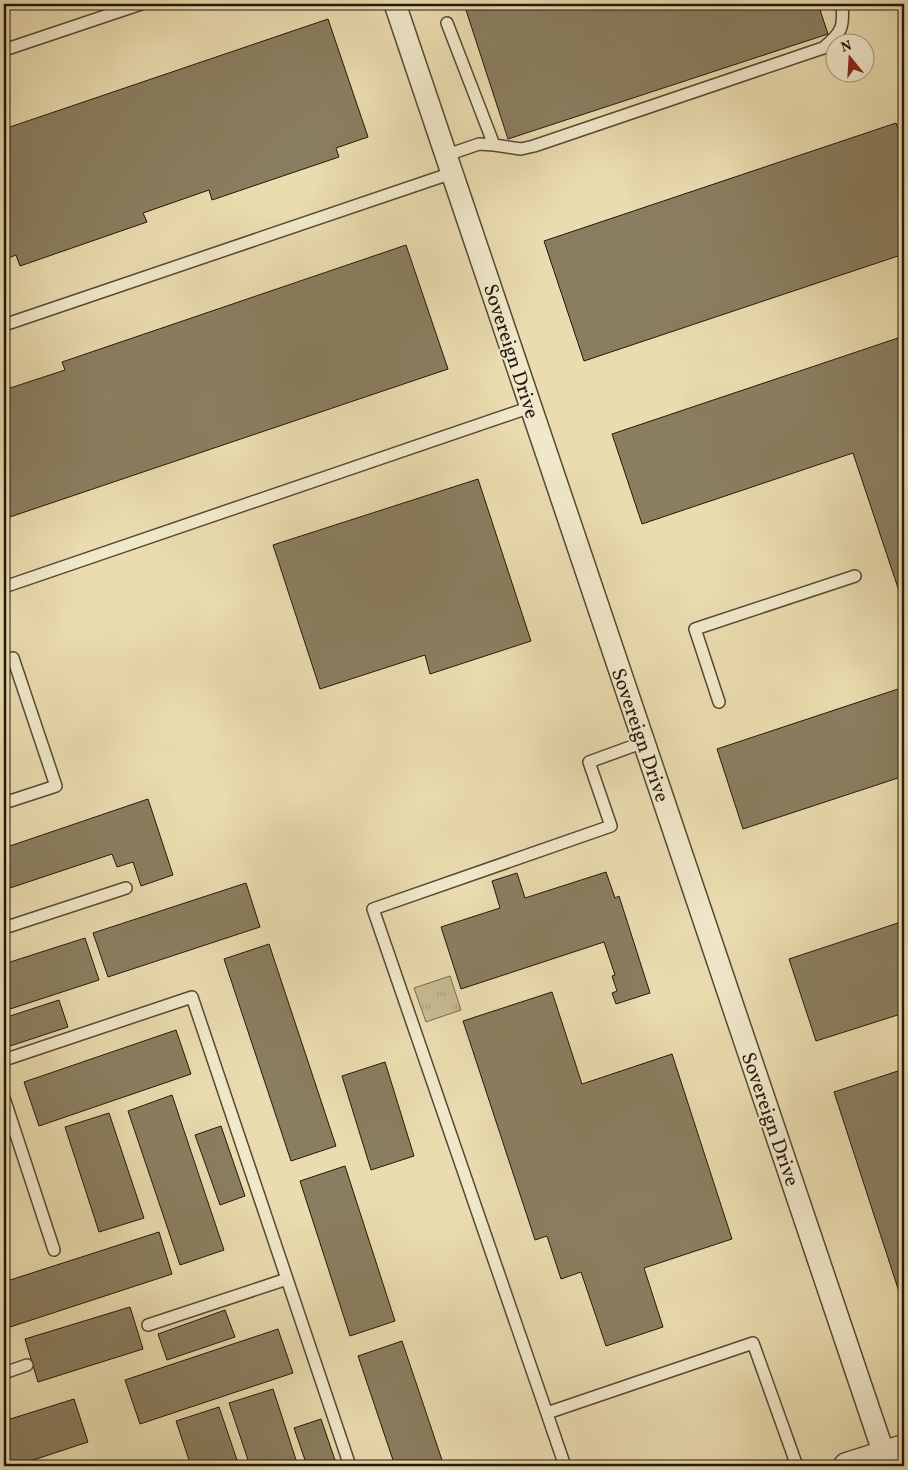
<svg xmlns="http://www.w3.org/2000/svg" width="908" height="1470" font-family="Vollkorn,serif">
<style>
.grass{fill:url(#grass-tufts);stroke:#766a4e}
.building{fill:#8a7e60;stroke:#23180a}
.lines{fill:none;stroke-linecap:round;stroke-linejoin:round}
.service-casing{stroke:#554933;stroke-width:14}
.minor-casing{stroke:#554933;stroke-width:24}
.tertiary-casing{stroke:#554933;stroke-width:29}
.service{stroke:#f1e8cb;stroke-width:11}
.minor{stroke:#f1e8cb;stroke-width:21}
.tertiary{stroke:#f1e8cb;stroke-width:26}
.labels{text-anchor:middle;stroke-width:4;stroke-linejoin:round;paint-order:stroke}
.street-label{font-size:20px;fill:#23180a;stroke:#f1e8cb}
</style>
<defs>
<pattern id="grass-tufts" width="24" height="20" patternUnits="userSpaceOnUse" patternTransform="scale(1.25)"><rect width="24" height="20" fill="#c8bb93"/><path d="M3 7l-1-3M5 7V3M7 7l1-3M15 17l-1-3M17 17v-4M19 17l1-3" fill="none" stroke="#aca07d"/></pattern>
</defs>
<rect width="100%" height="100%" fill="#eadcaf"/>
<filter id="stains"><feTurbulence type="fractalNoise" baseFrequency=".004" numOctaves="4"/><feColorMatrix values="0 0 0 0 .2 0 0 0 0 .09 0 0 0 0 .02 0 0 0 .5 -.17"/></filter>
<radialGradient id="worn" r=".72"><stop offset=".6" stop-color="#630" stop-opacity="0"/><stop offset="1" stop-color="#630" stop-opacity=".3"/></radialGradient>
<path class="grass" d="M450,976L461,1010L426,1022L414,988Z"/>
<path class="building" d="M464,4H818L828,34L508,139Z
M328,19L368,137L336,148L339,157L212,200L209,190L143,213L147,222L20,266L16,255L4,260V129Z
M896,123L904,147V254L584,361L544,241Z
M406,245L448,369L4,519V390L65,370L62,362Z
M904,336V606L853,453L642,524L612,434Z
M478,479L531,641L430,674L425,655L320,689L273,545Z
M904,687V776L743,829L717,749Z
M4,744L9,759L4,760Z
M148,799L173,875L141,886L133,862L117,867L112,854L4,890V848Z
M606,872L615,898L619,896L650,993L616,1004L612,993L617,991L612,976L615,975L604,942L461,989L441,927L500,908L492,881L517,873L525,898Z
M246,883L260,927L108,977L93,933Z
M904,921V1013L816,1041L789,959Z
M85,938L99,980L4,1011V964Z
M269,944L336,1146L291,1161L224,959Z
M552,992L582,1084L672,1054L732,1239L644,1268L663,1327L606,1346L581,1272L561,1279L547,1236L535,1240L463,1021Z
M59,1000L68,1027L4,1048V1018Z
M176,1030L191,1074L39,1126L24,1082Z
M385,1062L414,1156L371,1170L342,1076Z
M904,1069V1307L834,1092Z
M172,1095L224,1250L180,1265L128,1111Z
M109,1113L144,1218L99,1232L65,1127Z
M221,1126L245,1196L220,1205L195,1135Z
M345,1166L395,1321L350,1336L300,1181Z
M159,1232L172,1274L4,1329V1282Z
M130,1307L143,1349L38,1382L25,1339Z
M225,1310L235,1337L167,1360L158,1334Z
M278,1329L293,1373L140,1424L125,1380Z
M402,1341L444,1466H395L358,1356Z
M273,1389L298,1466H250L229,1403Z
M74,1399L88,1442L15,1466H4V1421Z
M219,1407L239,1466H191L176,1421Z
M321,1419L337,1466H307L294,1428Z
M61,1461L63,1466H45Z"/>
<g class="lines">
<defs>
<path id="service" d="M447,23L494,145
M4,50L141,4
M447,155L479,144L494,145L521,149L534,146L823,48C842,33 844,27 842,4
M4,325L452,173
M4,587L531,407
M4,661L13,658L56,786L4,803
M719,702L695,629L855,576
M4,928L126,888
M4,1060L192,997L350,1466
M4,1098L54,1250
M148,1325L287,1279
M4,1373L27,1365
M547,1413L753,1343L797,1466
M565,1466L373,909L611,826L589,762L644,742"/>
<path id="minor" d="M395,4L888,1466"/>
<path id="tertiary" d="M847,1466L904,1448"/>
</defs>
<use href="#service" class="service-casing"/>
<use href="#minor" class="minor-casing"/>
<use href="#tertiary" class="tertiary-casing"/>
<use href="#service" class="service"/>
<use href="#minor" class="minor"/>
<use href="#tertiary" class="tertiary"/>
</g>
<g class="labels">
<g class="street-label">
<text transform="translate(512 351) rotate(72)" y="7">Sovereign Drive</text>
<text transform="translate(641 735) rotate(71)" y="7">Sovereign Drive</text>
<text transform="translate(771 1119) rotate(71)" y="7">Sovereign Drive</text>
</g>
</g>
<rect width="908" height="1470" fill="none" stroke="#eadcaf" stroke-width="20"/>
<rect x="5" y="5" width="898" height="1460" fill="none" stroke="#23180a" stroke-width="2.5"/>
<rect x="10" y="10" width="888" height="1450" fill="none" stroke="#23180a"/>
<g transform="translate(850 58) rotate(342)"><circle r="24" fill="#f1e8cb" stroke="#9f957e"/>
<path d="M0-4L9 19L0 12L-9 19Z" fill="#8f2418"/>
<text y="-8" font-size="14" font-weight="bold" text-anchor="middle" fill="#23180a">N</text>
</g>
<rect width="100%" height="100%" filter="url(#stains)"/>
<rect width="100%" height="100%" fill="url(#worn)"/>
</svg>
